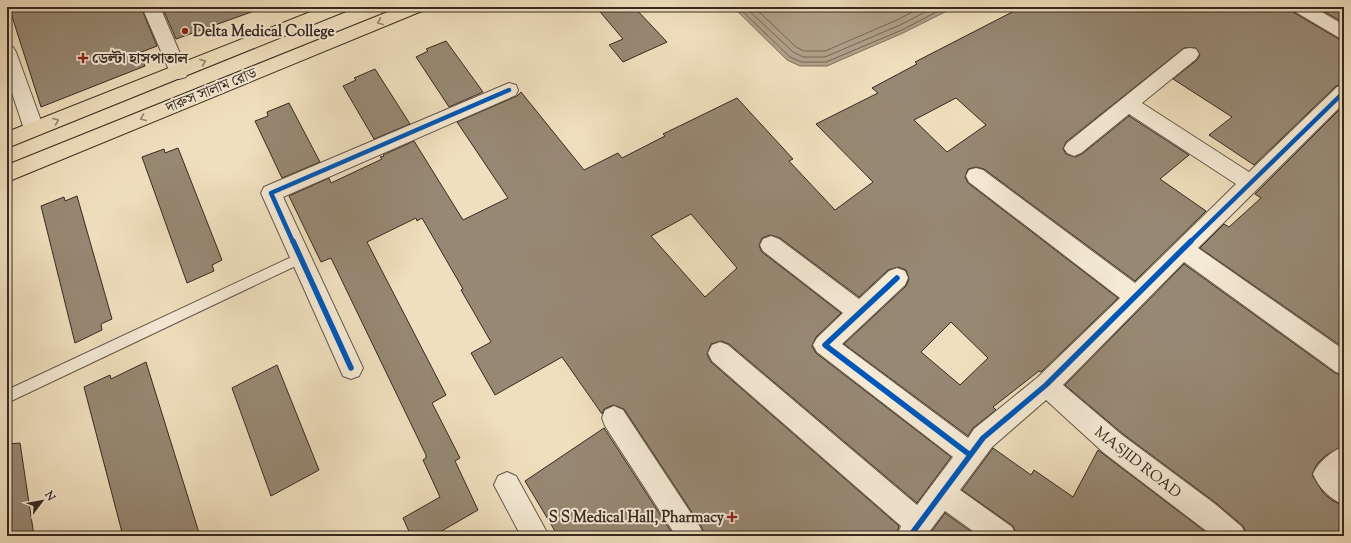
<svg xmlns="http://www.w3.org/2000/svg" width="1351" height="543" font-family="'Sorts Mill Goudy','Noto Serif Bengali',serif">
<style>
.water{fill:#b1a189;stroke:#80715f}
.lines{fill:none;stroke-linecap:round;stroke-linejoin:round}
.shore{stroke:#746655;stroke-width:1}
.building{fill:#978873;stroke:#362a21;fill-rule:evenodd}
.lane-casing{stroke:#645748;stroke-width:2}
.street-casing{stroke:#645748;stroke-width:2}
.primary-casing{stroke:#362a21;stroke-width:2}
.lane{fill:#f5ead5;fill-rule:evenodd}
.street{fill:#f5ead5;fill-rule:evenodd}
.primary{fill:#f0dfbe;fill-rule:evenodd}
.cycleway-far1-casing{stroke:#f5ead5;stroke-width:6}
.cycleway-casing{stroke:#f5ead5;stroke-width:8}
.cycleway-far1{stroke:#0057b8;stroke-width:4.5}
.cycleway{stroke:#0057b8;stroke-width:5.5}
.oneway{stroke:#938470}
.poi-dot{fill:#8f2418;stroke:#f5ead5;stroke-width:1.5}
.labels{text-anchor:middle;stroke-width:4;stroke-linejoin:round;paint-order:stroke}
.poi-label{font-size:15px;font-weight:bold;fill:#362a21;stroke:#f5ead5;text-anchor:start}
.street-label{font-size:15px;fill:#362a21;stroke:#f5ead5}
</style>
<rect width="100%" height="100%" fill="#f0dfbe"/>
<filter id="stains"><feTurbulence type="fractalNoise" baseFrequency=".005" numOctaves="4"/><feColorMatrix values="0 0 0 0 .2 0 0 0 0 .09 0 0 0 0 .02 0 0 0 .5 -.17"/></filter>
<radialGradient id="worn" r=".72"><stop offset=".6" stop-color="#630" stop-opacity="0"/><stop offset="1" stop-color="#630" stop-opacity=".3"/></radialGradient>
<path class="water" d="M733,7H955L903,33L827,66H800L787,60Z"/>
<g class="lines">
<path class="shore" d="M738,7L790,57L801,62H826L902,30L946,7
M745,7L793,52L803,57H825L900,25L935,7
M754,7L796,47L804,51H825L897,20L922,7"/>
</g>
<path class="building" d="M9,7H141L157,46L139,53L145,66L41,107Z
M162,7H257V10L176,39Z
M596,7H634L667,42L623,62L609,45L623,39Z
M1022,7H1290L1293,12L1337,38L1344,40V84L1336,86L1254,165L1209,135L1232,117L1173,79L1197,60L1200,55L1196,48H1184L1066,142L1063,149L1066,154L1075,157L1082,154L1129,116L1189,155L1160,179L1206,211L1135,281L984,169L976,167L968,169L965,177L968,183L1118,298L1041,372L1039,371L993,407L996,410L973,428L968,436L844,344L906,286L909,279L906,270L898,267L888,270L859,297L780,238L770,235L762,238L759,246L762,252L841,313L816,337L812,346L816,353L951,457L917,503L729,344L721,341L711,344L707,354L711,362L899,526L896,536H705L701,526L624,409L613,405L604,409L602,414L562,357L495,395L471,353L491,342L461,290L463,289L422,218L417,221L416,218L367,242L446,395L432,403L460,458L455,461L478,510L433,536H411L403,518L440,497L423,460L426,458V455L331,258L321,262L289,196L329,178L331,183L382,159L380,157L384,156L383,155L414,141L463,220L508,198L457,122L517,96L521,92L584,170L618,153L622,158L665,136L663,134L737,98L793,159L789,161L835,210L873,182L816,124L878,93L872,88L917,64L915,62ZM956,98L986,125L947,152L914,120ZM691,214L737,268L705,297L651,236ZM951,322L988,358L960,385L921,352Z
M1316,7H1344V23Z
M446,41L483,92L449,107L416,57L428,51L426,49Z
M375,69L410,124L374,139L343,86L356,80L354,78Z
M289,103L320,162L282,178L255,121L268,116L267,112Z
M1344,105V348L1200,248L1224,224L1229,227L1261,198L1255,194Z
M178,148L222,260L212,265L214,271L187,283L142,157L164,149L165,153Z
M77,196L112,319L101,324L102,330L75,343L41,206L64,197L65,201Z
M1184,264L1335,373L1344,376V445L1325,456L1317,464L1312,475L1324,494L1333,501L1344,506V536H1247L1243,526L1216,503L1123,434L1065,385Z
M146,362L200,536H123L84,387L110,375L111,379Z
M277,365L319,470L271,496L232,388Z
M604,428L674,536H558L525,481Z
M20,443L34,536H7V444Z
M993,448L1031,475L1034,470L1073,497L1098,450L1211,536H1017L1013,526L962,490Z
M945,513L977,536H928Z"/>
<g class="lines">
<defs>
<path id="lane" d="M300,253L304,254L306,258L304,262L7,403V390Z"/>
<path id="street" d="M142,7H160L188,72L186,77L179,79L172,77Z
M1291,7H1313L1344,25V39L1338,37L1294,11Z
M7,46L13,47L16,52L44,129L41,134L34,136L27,134L24,129L7,78Z
M1190,48L1196,49L1199,54L1196,59L1142,103L1249,172L1337,87L1344,85V103L1198,248L1344,350V375L1336,372L1184,262L1063,385L1122,435L1215,504L1242,527L1246,536H1213L1104,453L1046,400L992,447L960,490L1012,527L1016,536H980L945,511L926,536H897L901,526L712,361L708,353L712,345L720,342L728,345L917,505L953,457L817,352L813,345L817,338L843,313L763,251L760,245L763,239L771,236L779,239L859,299L889,271L897,268L905,271L908,278L905,285L842,344L968,438L974,429L1038,377L1120,298L969,182L966,176L969,170L976,168L983,170L1135,283L1236,184L1129,114L1081,153L1074,156L1067,153L1064,148L1067,143L1184,49Z
M509,83L516,85L518,90L516,95L283,197L363,368L359,376L351,379L343,376L261,193L264,187Z
M614,406L623,410L700,527L704,536H676L605,426L602,418L605,410Z
M1344,446V505C1330,499 1319,488 1313,474C1319,461 1331,452 1344,446Z
M507,472L516,476L549,536H521L494,485L498,476Z"/>
<path id="primary" d="M323,7H349L346,11L7,148V132Z
M400,7H425L422,11L7,182V165Z"/>
</defs>
<use href="#lane" class="lane-casing"/>
<use href="#street" class="street-casing"/>
<use href="#primary" class="primary-casing"/>
<use href="#lane" class="lane"/>
<use href="#street" class="street"/>
<use href="#primary" class="primary"/>
<defs>
<path id="cycleway-far1" d="M293,242L271,193L509,90
M1190,242L1344,92"/>
<path id="cycleway" d="M293,241L351,368
M897,278L825,345L970,455
M910,536L983,438L1046,385L1191,241"/>
</defs>
<use href="#cycleway-far1" class="cycleway-far1-casing"/>
<use href="#cycleway" class="cycleway-casing"/>
<use href="#cycleway-far1" class="cycleway-far1"/>
<use href="#cycleway" class="cycleway"/>
</g>
<defs><path id="oneway-chevron" d="M-2-3.5L2.5 0L-2 3.5" fill="none" stroke-width="1.6" stroke-linecap="round" stroke-linejoin="round"/></defs>
<g class="oneway">
<use href="#oneway-chevron" transform="translate(380 22) rotate(157)"/>
<use href="#oneway-chevron" transform="translate(203 62) rotate(-22)"/>
<use href="#oneway-chevron" transform="translate(143 118) rotate(158)"/>
<use href="#oneway-chevron" transform="translate(56 121) rotate(-22)"/>
</g>
<g class="poi-dot">
<circle cx="185" cy="31" r="4"/>
<path d="M81 52h4v4h4v4h-4v4h-4v-4h-4v-4h4z"/>
<path d="M730 511h4v4h4v4h-4v4h-4v-4h-4v-4h4z"/>
</g>
<g class="labels">
<g class="poi-label">
<text x="193" y="36">Delta Medical College</text>
<text x="92" y="63">ডেল্টা হাসপাতাল</text>
<text x="724" y="522" text-anchor="end">S S Medical Hall, Pharmacy</text>
</g>
<g class="street-label">
<text transform="translate(211 90) rotate(-22)" y="5">দারুস সালাম রোড</text>
<text transform="translate(1138 462) rotate(38)" y="5">MASJID ROAD</text>
</g>
</g>
<rect width="1351" height="543" fill="none" stroke="#f0dfbe" stroke-width="24"/>
<rect x="8" y="8" width="1335" height="527" fill="none" stroke="#362a21" stroke-width="2"/>
<rect x="12" y="12" width="1327" height="519" fill="none" stroke="#362a21"/>
<g transform="translate(42 501) rotate(58)" stroke="#f5ead5" stroke-width="3" paint-order="stroke">
<path d="M0-3L7 15L0 10L-7 15Z" fill="#362a21"/>
<text y="-6" font-size="11" font-weight="bold" text-anchor="middle" fill="#362a21">N</text>
</g>
<rect width="100%" height="100%" filter="url(#stains)"/>
<rect width="100%" height="100%" fill="url(#worn)"/>
</svg>
